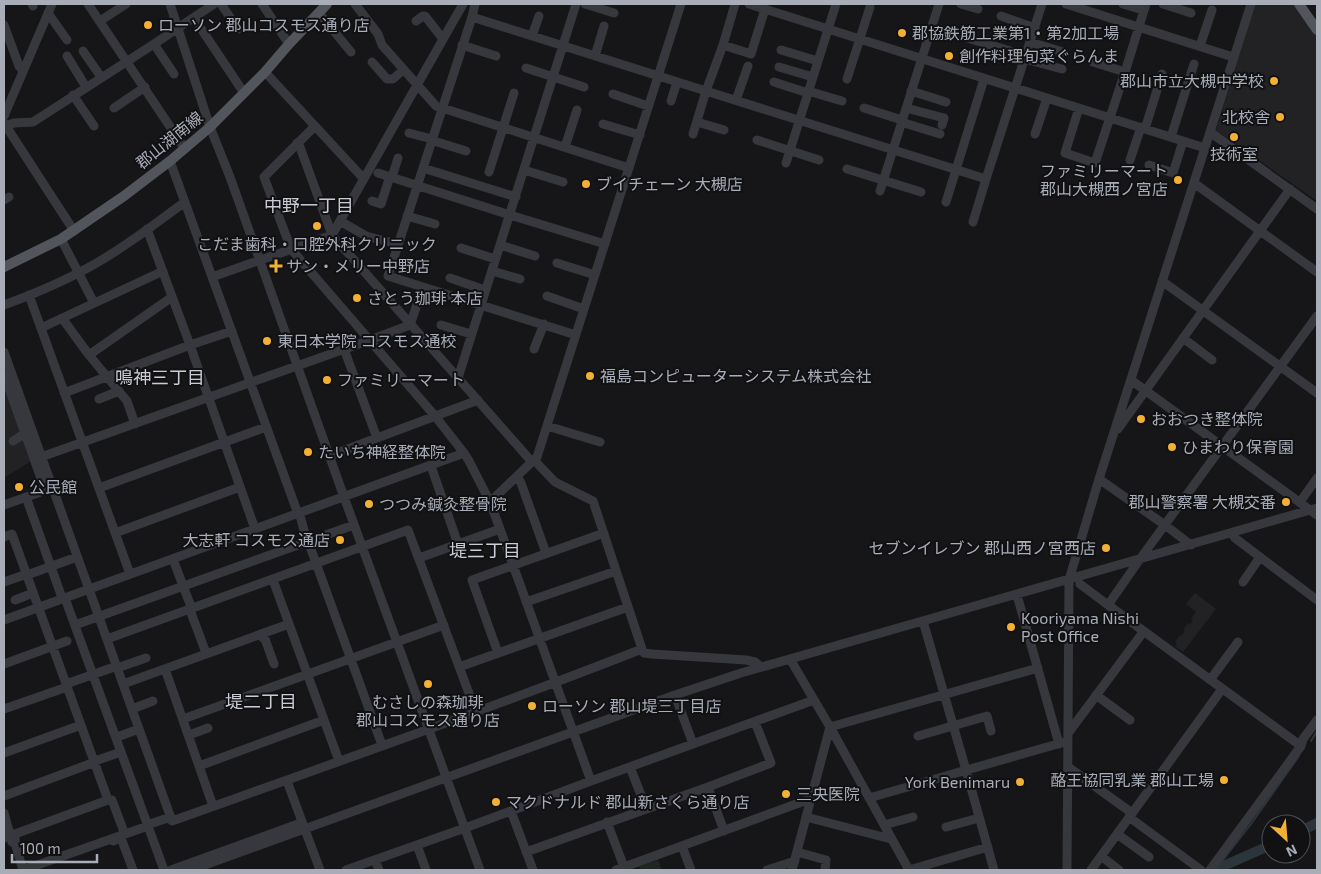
<svg xmlns="http://www.w3.org/2000/svg" width="1321" height="874" font-family="'Exo 2','Noto Sans JP',sans-serif">
<style>
.built{fill:#222225}
.green{fill:#1e261f}
.lines{fill:none;stroke-linecap:round;stroke-linejoin:round}
.stream{stroke:#2c353c;stroke-width:2}
.river{stroke:#2c353c;stroke-width:10}
.minor{stroke:#37383d;stroke-width:9}
.major{stroke:#53555c;stroke-width:10}
.poi-dot{fill:#f2b134;stroke:#111113;stroke-width:2}
.labels{text-anchor:middle;stroke-width:4;stroke-linejoin:round;paint-order:stroke}
.poi-label{font-size:16px;fill:#a8adb8;stroke:#111113;text-anchor:start}
.street-label{font-size:16px;fill:#a8adb8;stroke:#111113}
.neighbourhood-label{font-size:18px;fill:#c9ccd4;stroke:#111113}
</style>
<rect width="100%" height="100%" fill="#161618"/>
<path class="built" d="M1255,4H1297L1317,33V201L1216,130Z
M4,378L33,460L4,478Z
M1195,593L1216,609L1183,652L1175,646L1177,644L1175,642L1180,635L1181,636L1185,632L1183,630L1188,623L1190,625L1193,620L1191,619L1196,612L1186,604Z"/>
<path class="green" d="M658,860L662,870H640L639,866Z"/>
<g class="lines">
<path class="stream" d="M1311,741L1317,731
M1219,865L1251,824L1299,756"/>
<path class="river" d="M1301,831L1317,823
M1214,870L1271,845"/>
<path class="minor" d="M32,4L33,6
M88,4L185,149
M170,4L210,127L230,177L344,497L480,870
M221,4L238,29
M262,4L289,44
M355,4L378,34L382,45L436,106L629,168
M585,4L614,13
M735,4L723,45L706,91L986,179L1042,4
M749,4L1205,148
M961,4L978,9
M1066,4L1233,57
M1123,4L1143,10
M1163,4L1191,13
M48,13L67,40
M319,13L351,52
M1001,16L1035,28
M472,17L475,4
M194,18L244,93
M100,21L126,4
M416,21L423,16H425L443,39
M4,25L19,66L23,71
M932,27L1026,56
M532,36L539,16
M1030,42L1063,52
M154,44L174,74
M462,45L496,56
M723,45L751,54L765,9
M1200,46L1212,10
M781,50L818,61
M83,51L101,77
M67,56L86,87
M595,56L604,26
M1025,59L1062,69
M372,62L387,79H393L403,70
M1093,62L1125,72
M779,67L813,77
M526,68L584,87
M265,72L363,178
M847,79L870,7
M774,82L808,93
M808,91L842,101
M911,91L946,102
M613,94L648,106
M73,95L94,126
M736,100L748,66
M671,101L677,82
M114,108L145,87
M864,108L902,120
M906,108L944,118L942,125
M1079,108L1065,153L1095,163L1125,72L1146,4
M4,116L52,4
M697,122L724,130
M901,122L940,134
M4,123L74,231
M603,124L640,135
M315,126L264,177L291,249L435,416L464,453L469,461L490,502L500,529L591,781
M4,127L14,123L33,122L154,44L214,4
M1145,129L1162,74
M1210,132L1317,209
M409,133L432,139L434,141L466,151
M1035,134L1047,98
M1171,137L1194,64
M757,140L819,160
M297,143L300,147L332,235L532,462
M565,147L577,110
M1130,160L1141,127
M170,161L298,514
M786,163L836,4
M1149,165L1173,173L1183,141
M423,168L516,197
M847,169L921,192
M524,170L563,182
M489,172L514,93
M378,173L510,215L605,244
M392,177L398,158
M1194,183L1317,272
M880,191L939,4
M4,200L9,197
M372,201L381,204L390,176
M946,202L984,79
M407,216L435,224
M340,221L366,236L397,244
M973,222L986,179
M147,229L190,345L255,529
M61,239L94,303
M500,245L535,256
M461,248L495,259
M557,263L595,275
M492,271L520,279
M212,277L332,235L463,4
M450,278L485,290
M1162,281L1317,393
M423,287L576,335
M29,295L130,574
M547,296L584,309
M4,305C45,290 86,272 122,247C144,233 164,217 185,202
M62,318L89,355L127,401L135,424
M441,325L471,334
M41,328L163,271
M1183,338L1212,360
M344,349L377,438
M534,349L544,324
M4,352L172,821C329,765 486,710 642,649L644,653L652,654L746,660L755,662L761,667
M89,355L172,297
M4,374L44,487L42,488
M458,378L576,4
M1131,380L1317,515
M64,393L190,345L232,331
M99,399L119,391
M547,426L600,442
M1118,429L1290,189
M13,441L24,434
M329,456L478,400
M41,457L370,340L410,325L423,287L388,276L472,17L706,91L693,134
M534,460L555,482L593,501L642,649
M431,466L458,544
M517,476L521,483L546,553
M1099,479L1165,525L1191,545
M99,488L266,427
M26,497L61,595
M490,502L537,457L681,4
M1300,502L1317,478
M4,505L49,489L47,482
M300,516C303,524 303,531 307,538
M115,533L240,487
M1232,533L1235,538L1260,557L1317,600
M4,537L12,534L108,800L4,838
M308,541L382,745
M419,558L500,529
M174,562L182,583
M27,575L77,557
M273,580L339,761
M4,582L27,574
M1243,582L1260,557
M1080,584L1108,605
M183,586L192,609
M1017,595L1059,744
M15,600L33,593
M66,601L164,870
M526,602L616,571
M190,610L206,653
M4,620L464,453
M923,621L966,770L994,870
M75,625L351,526
M261,634L263,638L265,639L274,664
M107,639L408,530L476,712
M498,653L472,580L604,533
M790,659L830,727L909,870
M4,664L67,641
M459,667L628,607
M117,668L146,658
M165,669L213,806
M1210,680L1238,642
M66,684L117,666
M123,684L289,624
M675,695L693,744
M1096,695L1130,720
M4,709L67,687
M132,709L153,701
M183,719L444,625
M1069,732L1144,631
M189,735L208,728
M918,736L987,716L991,731
M117,737L139,729
M1301,746L1108,605L1140,559L1317,316
M4,753L81,725
M95,761L118,753
M199,766L324,720
M630,767L646,808
M1068,767L1132,813
M287,781L320,870
M708,787L724,831
M4,796L95,762
M869,798L1068,741
M108,800H112L124,832
M511,811L533,870
M4,813L12,842
M806,817L891,839
M1129,817L1201,870
M607,822L624,867
M147,825L171,817
M884,825L913,817
M946,827L979,818
M1117,834L1149,857
M15,837V842L22,867L26,869L145,827
M113,841L121,838L133,870
M417,845L426,870
M682,846L691,870
M526,852L708,787L771,763L755,722
M797,852L826,860L825,870
M1101,856L1119,870
M375,860L379,870
M171,870L298,824
M191,870L675,695L741,673L1317,508
M346,870L465,828L591,781L814,700
M616,870L810,799
M767,870L795,861
M792,870L830,727L1038,668
M909,870L988,847
M1067,870L1069,580L1099,479L1251,4
M1091,870L1222,689
M1210,870L1301,746L1303,739L1317,720"/>
<path class="major" d="M1299,4L1317,30
M4,267L61,239L124,196L170,161L210,127L265,72L289,44L327,4"/>
</g>
<g class="poi-dot">
<circle cx="148" cy="25" r="5"/>
<circle cx="902" cy="33" r="5"/>
<circle cx="949" cy="56" r="5"/>
<circle cx="1274" cy="81" r="5"/>
<circle cx="1280" cy="117" r="5"/>
<circle cx="1234" cy="137" r="5"/>
<circle cx="1178" cy="180" r="5"/>
<circle cx="586" cy="184" r="5"/>
<circle cx="317" cy="226" r="5"/>
<path d="M273.5 258.5h5v5h5v5h-5v5h-5v-5h-5v-5h5z"/>
<circle cx="357" cy="298" r="5"/>
<circle cx="267" cy="341" r="5"/>
<circle cx="590" cy="376" r="5"/>
<circle cx="327" cy="380" r="5"/>
<circle cx="1141" cy="419" r="5"/>
<circle cx="1172" cy="447" r="5"/>
<circle cx="308" cy="452" r="5"/>
<circle cx="19" cy="487" r="5"/>
<circle cx="1286" cy="502" r="5"/>
<circle cx="369" cy="504" r="5"/>
<circle cx="340" cy="540" r="5"/>
<circle cx="1106" cy="548" r="5"/>
<circle cx="1011" cy="627" r="5"/>
<circle cx="428" cy="684" r="5"/>
<circle cx="532" cy="706" r="5"/>
<circle cx="1224" cy="780" r="5"/>
<circle cx="1020" cy="782" r="5"/>
<circle cx="786" cy="794" r="5"/>
<circle cx="496" cy="802" r="5"/>
</g>
<g class="labels">
<g class="poi-label">
<text x="158" y="31">ローソン 郡山コスモス通り店</text>
<text x="912" y="39">郡協鉄筋工業第1・第2加工場</text>
<text x="959" y="62">創作料理旬菜ぐらんま</text>
<text x="1264" y="87" text-anchor="end">郡山市立大槻中学校</text>
<text x="1270" y="123" text-anchor="end">北校舎</text>
<text x="1234" y="160" text-anchor="middle">技術室</text>
<text x="1168" y="177" text-anchor="end">ファミリーマート<tspan x="1168" dy="18">郡山大槻西ノ宮店</tspan></text>
<text x="596" y="190">ブイチェーン 大槻店</text>
<text x="317" y="250" text-anchor="middle">こだま歯科・口腔外科クリニック</text>
<text x="286" y="272">サン・メリー中野店</text>
<text x="367" y="304">さとう珈琲 本店</text>
<text x="277" y="347">東日本学院 コスモス通校</text>
<text x="600" y="382">福島コンピューターシステム株式会社</text>
<text x="337" y="386">ファミリーマート</text>
<text x="1151" y="425">おおつき整体院</text>
<text x="1182" y="453">ひまわり保育園</text>
<text x="318" y="458">たいち神経整体院</text>
<text x="29" y="493">公民館</text>
<text x="1276" y="508" text-anchor="end">郡山警察署 大槻交番</text>
<text x="379" y="510">つつみ鍼灸整骨院</text>
<text x="330" y="546" text-anchor="end">大志軒 コスモス通店</text>
<text x="1096" y="554" text-anchor="end">セブンイレブン 郡山西ノ宮西店</text>
<text x="1021" y="624">Kooriyama Nishi<tspan x="1021" dy="18">Post Office</tspan></text>
<text x="428" y="708" text-anchor="middle">むさしの森珈琲<tspan x="428" dy="18">郡山コスモス通り店</tspan></text>
<text x="542" y="712">ローソン 郡山堤三丁目店</text>
<text x="1214" y="786" text-anchor="end">酪王協同乳業 郡山工場</text>
<text x="1010" y="788" text-anchor="end">York Benimaru</text>
<text x="796" y="800">三央医院</text>
<text x="506" y="808">マクドナルド 郡山新さくら通り店</text>
</g>
<g class="street-label">
<text transform="translate(169 140) rotate(-39)" y="6">郡山湖南線</text>
</g>
<g class="neighbourhood-label">
<text x="309" y="212">中野一丁目</text>
<text x="160" y="384">鳴神三丁目</text>
<text x="485" y="557">堤三丁目</text>
<text x="261" y="708">堤二丁目</text>
</g>
</g>
<rect width="1321" height="874" fill="none" stroke="#a8adb8" stroke-width="10"/>
<g transform="translate(1286 839) rotate(154)"><circle r="24" fill="#111113" stroke="#4d4f55"/>
<path d="M0-4L9 19L0 12L-9 19Z" fill="#f2b134"/>
<text y="-8" font-size="14" font-weight="bold" text-anchor="middle" fill="#a8adb8">N</text>
</g>
<path d="M12 854v8h85v-8" fill="none" stroke="#a8adb8" stroke-width="2.5"/>
<text x="20" y="854" font-size="15" fill="#a8adb8" stroke="#111113" stroke-width="4" paint-order="stroke">100 m</text>
</svg>
